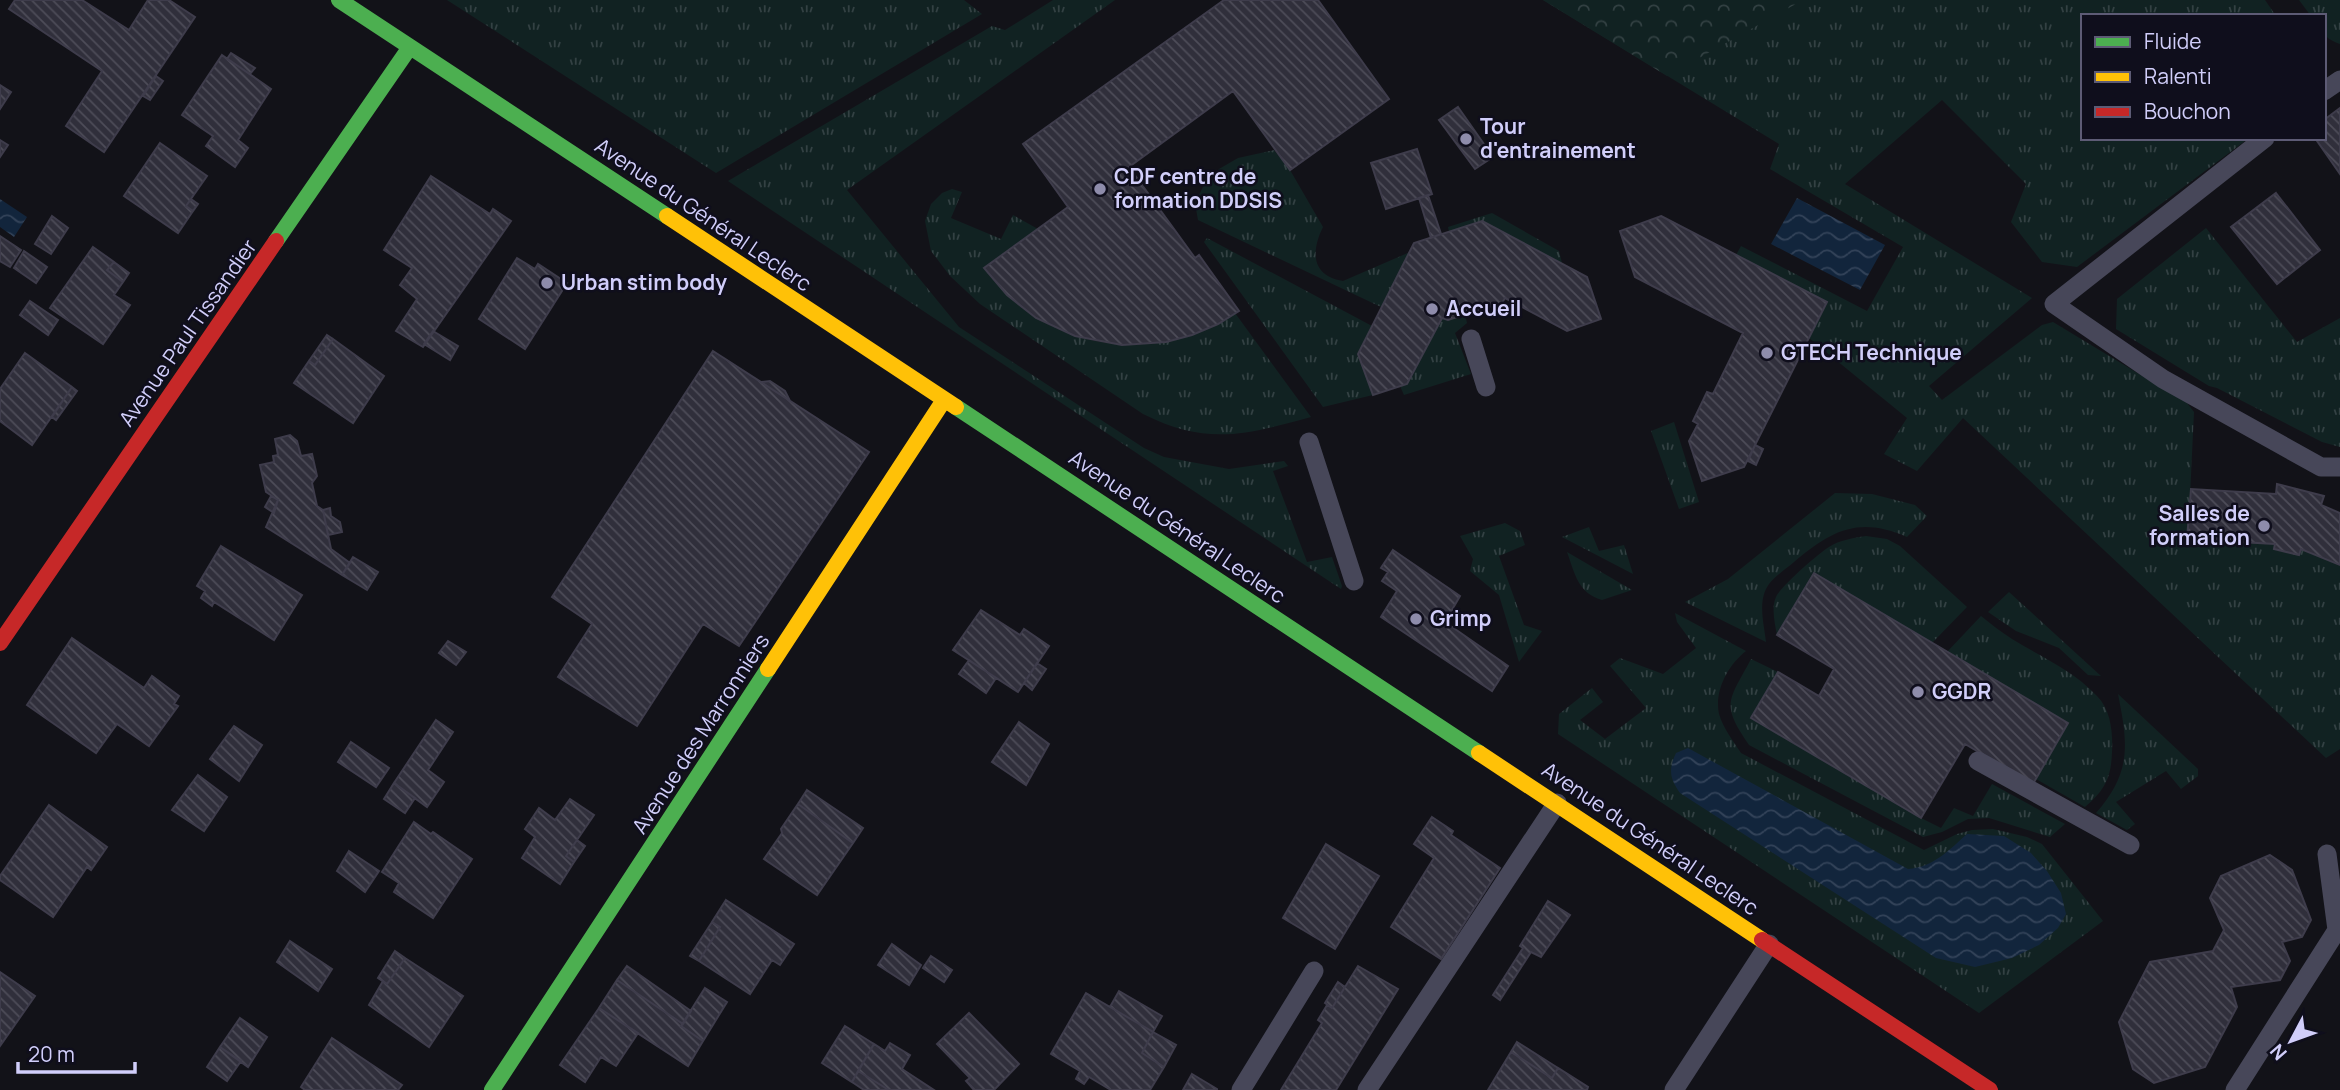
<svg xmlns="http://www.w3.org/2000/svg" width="2340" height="1090" font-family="Manrope,sans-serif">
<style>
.grass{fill:url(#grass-tufts)}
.forest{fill:url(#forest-crowns)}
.water{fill:url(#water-waves)}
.building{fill:url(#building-back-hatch);stroke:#3e3c4b;stroke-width:2}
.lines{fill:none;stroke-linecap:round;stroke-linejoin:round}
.lane{stroke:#474759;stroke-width:19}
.fast{stroke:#4caf50;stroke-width:16}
.slow{stroke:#ffc107;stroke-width:16}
.jam{stroke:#c62828;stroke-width:16}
.poi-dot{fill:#8e8cab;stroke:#0f0e1c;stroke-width:2.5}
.labels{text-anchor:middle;stroke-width:5;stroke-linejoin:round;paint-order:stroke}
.poi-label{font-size:21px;font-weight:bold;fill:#d1cefa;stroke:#0f0e1c;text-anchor:start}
.street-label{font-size:21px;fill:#d1cefa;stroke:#0f0e1c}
</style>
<defs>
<pattern id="grass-tufts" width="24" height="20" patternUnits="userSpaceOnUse" patternTransform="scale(1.75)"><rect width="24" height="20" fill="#122"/><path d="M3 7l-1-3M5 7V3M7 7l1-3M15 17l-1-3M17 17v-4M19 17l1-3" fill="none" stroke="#334143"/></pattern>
<pattern id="forest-crowns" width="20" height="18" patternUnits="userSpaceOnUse" patternTransform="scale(1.75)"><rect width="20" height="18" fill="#122"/><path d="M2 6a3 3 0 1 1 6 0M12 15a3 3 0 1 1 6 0" fill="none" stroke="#334143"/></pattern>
<pattern id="water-waves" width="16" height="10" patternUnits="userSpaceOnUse" patternTransform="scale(1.75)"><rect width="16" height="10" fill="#12253c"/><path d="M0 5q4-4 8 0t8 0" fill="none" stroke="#334359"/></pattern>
<pattern id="building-back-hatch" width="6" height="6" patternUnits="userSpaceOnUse" patternTransform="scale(1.75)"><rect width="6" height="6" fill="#302f3b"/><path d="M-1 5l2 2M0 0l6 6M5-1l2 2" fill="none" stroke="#4d4c58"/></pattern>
</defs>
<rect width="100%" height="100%" fill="#121218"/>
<path class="grass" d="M447,0H964L982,14L716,173Z
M1053,0H1115L847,190L959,327L1144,448L1164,457L1229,469L1284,461L1288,466L1273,471L1307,562L1332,557L1342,586L1341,589L728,181L992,26L1005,30Z
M1543,0H2265L2276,16H2083V138H2249L2077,267L2042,262L2011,222L2026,184L1942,100L1845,184L2032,298L1929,386L1942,400L2042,325L2053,322L2187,403L2194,412L2188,538L2275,544V549L2298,555L2301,549L2340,565V749L2326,758L1963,418L1917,471L1884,454L1907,418L1809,338L1826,302L1736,255L1741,246L1867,311L1903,247L1770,169L1779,144Z
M2299,0H2340V44C2322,37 2324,34 2324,16H2311Z
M1274,150L1290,170L1323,227C1311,251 1311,276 1343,281L1410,252L1381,307L1198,220L1195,203L1204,185L1219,169L1238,158Z
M952,189L962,192L951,218L1001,239L1013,215L1038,229L985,268C1043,351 1151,367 1235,313L1311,417C1245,435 1207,446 1143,414L980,304L950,276L931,251L925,221L931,204L942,193Z
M1492,213L1559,251L1562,263L1482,221L1449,232L1448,227Z
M2206,228L2297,342L2340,318V447L2322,442L2217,388L2209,386L2116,329L2117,299Z
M1207,238L1372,326L1358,354L1373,395L1323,407L1204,242Z
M1465,315L1467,323L1455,333L1471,374L1404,395L1400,386L1407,384L1442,318L1448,320Z
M1674,422L1699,502L1679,509L1651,431Z
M1835,493L1872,494L1915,505L1927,516L1907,537C1859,516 1832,530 1794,562C1786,569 1775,576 1769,584C1757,600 1764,624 1766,642L1685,602L1728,579Z
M1505,523L1520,531L1525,545L1499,556L1524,625L1542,631L1519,662L1499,595L1470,571L1473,559L1460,536Z
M1589,527L1599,551L1624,545L1633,574L1562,537Z
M1866,536L1887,539L1900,546L1967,607L1932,643L1814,573L1777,635C1775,624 1771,608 1776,597C1780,587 1819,553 1829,547C1840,540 1853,538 1866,536Z
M1567,552L1632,590L1602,600C1578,593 1575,574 1567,552Z
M2009,592L2101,676L2088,675L2059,648L2016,631L1988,612Z
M1675,613L1746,651C1728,665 1714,691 1719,714C1723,728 1733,741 1741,753L1924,850L1957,834L1972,830L1993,829L2027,837L2042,844L2103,921L1979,1013L1558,734L1559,714L1592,688L1603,702L1580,720L1605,739L1646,708L1610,666L1620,658L1663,674L1696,648L1677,622Z
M1981,616C1991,624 2001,632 2012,639C2041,657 2073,670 2097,696C2111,710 2113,733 2112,752C2111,778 2105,790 2085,807L2036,779L2068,723L1947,652Z
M1751,659L1778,672L1752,718L1921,818L1941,828L1954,808L1973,816L1992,784L2065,824L2050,837L1989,818L1968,819L1942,832L1923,837L1749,745C1720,703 1729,701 1751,659Z
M2118,694L2198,769V776L2181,789L2166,771L2116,802L2135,824L2127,830L2096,813C2132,772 2128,744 2118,694Z"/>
<path class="forest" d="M1543,0H1803L1667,76Z"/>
<path class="water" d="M1797,198L1885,245L1860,290L1771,244Z
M0,199L27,217L14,237L0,227Z
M1688,748L1908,869C1934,867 1949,850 1967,834L2004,836L2031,853L2047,871L2061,893L2066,914L2058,928L2039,945L2012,958L1975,967L1936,958L1680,793C1670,779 1668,770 1676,753Z"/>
<path class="building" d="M15,0H82L129,30L148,0H169L195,17L104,152L66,126L102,71L9,9Z
M1224,0H1318L1389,99L1290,170L1233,91L1129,167L1195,258L1199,255L1239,311L1218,324L1192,335L1166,342L1122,345L1075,336L1036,318L1007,295L984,268L1068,207L1023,144Z
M231,53L255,68L250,74L227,59Z
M222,55L271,89L238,140L248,148L235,167L206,146L213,136L182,115Z
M156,76L163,81L150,100L143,96Z
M0,85L11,92L0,109Z
M1458,107L1493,157L1475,169L1439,120Z
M2340,108V174L2315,138H2324V120Z
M0,140L8,145L0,157Z
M160,143L207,176L186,206L193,211L178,233L124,196Z
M1417,149L1432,194L1386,209L1371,163Z
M431,176L490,214L493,209L511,221L423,347L396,331L417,299L400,285L412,268L384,250Z
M2276,193L2320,250L2277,284L2231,227Z
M1428,195L1441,234L1431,238L1419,198Z
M191,199L198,204L193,211L186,206Z
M52,216L68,228L51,254L35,244Z
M1661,216L1827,302L1744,467L1702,481L1689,441L1698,424L1693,421L1707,392L1713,394L1743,333L1635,277L1620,231Z
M1482,221L1587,277L1601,319L1567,331L1505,298L1502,303L1448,320L1442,318L1407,384L1373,395L1358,354L1414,243Z
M0,236L21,250L10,267L0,261Z
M93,247L114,262L107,270L123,282L114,295L130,305L103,344L50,308Z
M24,251L47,267L36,283L14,268Z
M517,258L535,269L538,264L567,283L525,349L479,319Z
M114,262L129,273L123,282L107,270Z
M30,301L58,320L48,335L20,315Z
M433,331L458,346L450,360L424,344Z
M327,335L333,339L315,365L309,361Z
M333,339L384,376L353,423L294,383L309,361L315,365Z
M713,351L869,452L739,646L703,624L637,726L558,677L592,624L552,597Z
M25,353L72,387L32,445L0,421V389Z
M770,381L785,391L790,401L761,382Z
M72,387L77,391L56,420L52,417Z
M290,435L297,441L301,456L312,454L317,476L312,483L317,506L323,510L331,549L350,563L342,575L266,527L278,500L266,492L260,465L274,462L273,456L278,455L275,439Z
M1755,445L1763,449L1756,465L1748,461Z
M2277,484L2324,496L2321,505L2340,513V565L2301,549L2299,555L2274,549L2275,544L2187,539L2191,489L2276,494Z
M271,496L278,500L274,513L265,507Z
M330,508L331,516L340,522L342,532L328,535L323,510Z
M221,546L302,595L274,640L214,602L212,606L201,598L205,591L197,586Z
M1393,550L1460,596L1445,622L1508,666L1492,691L1381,617L1397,591L1382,581L1388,572L1381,568Z
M353,557L378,572L367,590L342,575Z
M1814,573L2068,723L2033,784L1965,744L1921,818L1751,718L1778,672L1819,696L1834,669L1777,635Z
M981,610L1020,635L1024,629L1049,646L1018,692L953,650Z
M72,638L144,688L152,676L179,696L174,704L178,706L149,746L117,724L96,753L27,705Z
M448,641L466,652L456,665L439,653Z
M969,660L996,678L986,693L959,674Z
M1037,663L1046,669L1032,690L1024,683Z
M436,720L453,732L428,770L444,782L427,807L394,783Z
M1019,722L1049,744L1026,785L992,762Z
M234,726L262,745L239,781L210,759Z
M351,742L389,768L376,787L338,762Z
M198,775L227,797L204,831L172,810Z
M394,783L415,798L405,813L384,799Z
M807,790L863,828L853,843L798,804Z
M570,799L594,815L566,856L574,862L560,884L522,858L535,837L525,829L539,808L555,820Z
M798,804L853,843L817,895L764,859L782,833L781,829Z
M49,805L107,847L91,870L87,867L53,917L0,880V876Z
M1432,817L1453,831L1451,835L1500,868L1441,959L1391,927L1434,858L1414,844Z
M414,822L431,834L433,832L472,859L433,918L394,892L399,883L382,872Z
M577,840L585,846L574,862L566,856Z
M1326,844L1379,876L1335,949L1283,918Z
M349,851L379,871L365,892L337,871Z
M2270,855L2292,870L2311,920L2302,937L2282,942L2290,961L2280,980L2231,987L2237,1007L2205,1067L2154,1083L2133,1069L2119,1022L2150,962L2213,951L2224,930L2210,898L2221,876Z
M726,900L794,944L780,965L772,960L750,994L699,961L720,927L712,922Z
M1548,901L1570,915L1541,957L1531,952L1500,1000L1493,995L1523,948L1520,946Z
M712,922L720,927L699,961L690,956Z
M290,941L332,969L318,991L277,962Z
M892,944L921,965L909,985L878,965Z
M395,951L405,958L387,984L378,978Z
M931,956L952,970L944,982L923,968Z
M405,958L463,996L429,1047L369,1005L383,981L387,984Z
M627,966L691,1011L683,1024L617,980Z
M1358,966L1398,989L1336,1090H1281L1322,1023L1318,1020L1327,1005L1332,1008Z
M0,972L35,996L0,1046Z
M617,980L683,1024L681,1026L703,1041L688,1066L599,1008Z
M1338,982L1345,987L1332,1008L1325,1003Z
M705,988L727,1002L703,1041L681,1026Z
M1119,991L1162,1016L1153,1032L1110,1007Z
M1086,993L1153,1032L1142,1053L1164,1067L1150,1090H1111L1089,1077L1084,1084L1076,1079L1080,1071L1051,1054Z
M599,1008L638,1033L616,1066L601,1057L585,1082L560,1065Z
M969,1013L1019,1064L994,1090H974L966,1081L970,1078L937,1044Z
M240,1018L267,1037L248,1067L220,1047Z
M845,1026L874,1044L852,1082L822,1063Z
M1153,1032L1176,1045L1164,1067L1142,1053Z
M332,1038L402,1085L398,1090H305L301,1087Z
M1517,1042L1558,1068L1552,1078L1511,1052Z
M890,1043L910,1055L902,1069L934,1090H889L858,1071L874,1044L885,1051Z
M220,1047L241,1061L227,1081L207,1067Z
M1511,1052L1552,1078L1558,1068L1588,1087L1587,1090H1488Z
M858,1071L887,1089L886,1090H864L852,1082Z
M1192,1074L1217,1089V1090H1183Z"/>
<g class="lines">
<path class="lane" d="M2324,91L2340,80
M2265,138L2054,304L2163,379L2321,467H2340
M1471,339L1486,387
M1309,442L1354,581
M1978,761L2130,845
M1241,1090L1314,971
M1367,1090L1557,803
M1674,1090L1769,944
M2235,1090L2337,930L2327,854"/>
<path class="fast" d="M339,0L667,216
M276,241L410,47
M956,407L1479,753
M492,1090L768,669"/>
<path class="slow" d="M667,216L956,407
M768,669L944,400
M1479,753L1762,940"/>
<path class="jam" d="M0,643L276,241
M1762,940L1990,1090"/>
</g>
<g class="poi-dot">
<circle cx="1466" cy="139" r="7"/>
<circle cx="1100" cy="189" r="7"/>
<circle cx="547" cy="283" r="7"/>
<circle cx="1432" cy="309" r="7"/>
<circle cx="1767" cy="353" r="7"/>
<circle cx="2264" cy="526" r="7"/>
<circle cx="1416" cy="619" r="7"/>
<circle cx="1918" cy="692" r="7"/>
</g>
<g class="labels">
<g class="poi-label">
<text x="1480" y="134">Tour<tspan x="1480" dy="24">d'entrainement</tspan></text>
<text x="1114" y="184">CDF centre de<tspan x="1114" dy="24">formation DDSIS</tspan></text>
<text x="561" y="290">Urban stim body</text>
<text x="1446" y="316">Accueil</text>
<text x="1781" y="360">GTECH Technique</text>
<text x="2250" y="521" text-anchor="end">Salles de<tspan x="2250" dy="24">formation</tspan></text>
<text x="1430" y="626">Grimp</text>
<text x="1932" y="699">GGDR</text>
</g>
<g class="street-label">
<text transform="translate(703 215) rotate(34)" y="7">Avenue du Général Leclerc</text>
<text transform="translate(188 333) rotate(-55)" y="7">Avenue Paul Tissandier</text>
<text transform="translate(1177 527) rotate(34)" y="7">Avenue du Général Leclerc</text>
<text transform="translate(701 734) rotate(-57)" y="7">Avenue des Marronniers</text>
<text transform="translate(1650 839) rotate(34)" y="7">Avenue du Général Leclerc</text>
</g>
</g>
<rect x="2081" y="14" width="245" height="126" fill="#0f0e1c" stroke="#5d5b75" stroke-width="2"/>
<rect x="2095" y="37" width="35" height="10" fill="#4caf50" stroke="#5d5b75" stroke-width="2"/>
<text x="2144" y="49" font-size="21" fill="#d1cefa">Fluide</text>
<rect x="2095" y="72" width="35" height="10" fill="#ffc107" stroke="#5d5b75" stroke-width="2"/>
<text x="2144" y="84" font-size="21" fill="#d1cefa">Ralenti</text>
<rect x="2095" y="107" width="35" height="10" fill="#c62828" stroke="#5d5b75" stroke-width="2"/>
<text x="2144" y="119" font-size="21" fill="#d1cefa">Bouchon</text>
<g transform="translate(2291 1041) rotate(229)" stroke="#0f0e1c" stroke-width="5" paint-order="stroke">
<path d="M0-5L12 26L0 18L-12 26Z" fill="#d1cefa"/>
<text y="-10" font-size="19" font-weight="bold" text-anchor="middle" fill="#d1cefa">N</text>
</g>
<path d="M18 1062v10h117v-10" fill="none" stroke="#d1cefa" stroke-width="3.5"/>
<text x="28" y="1062" font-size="21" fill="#d1cefa" stroke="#0f0e1c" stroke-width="5" paint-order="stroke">20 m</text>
</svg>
